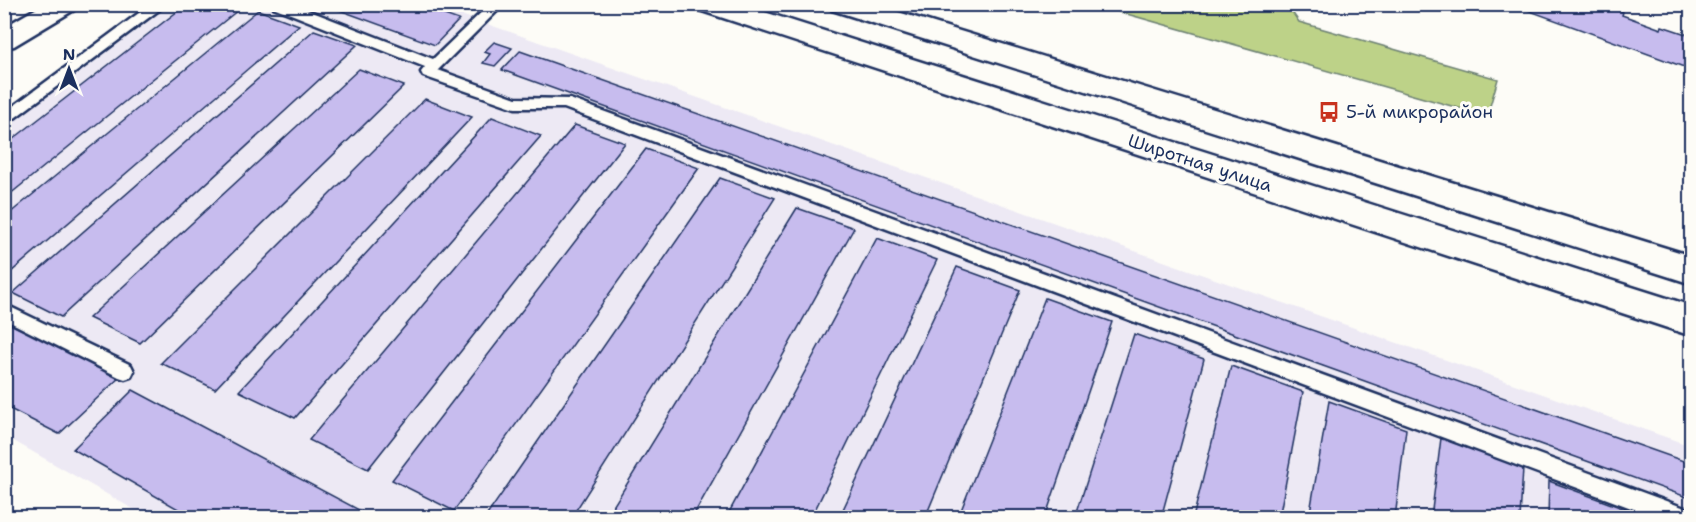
<svg xmlns="http://www.w3.org/2000/svg" width="1696" height="522" font-family="'Shantell Sans',sans-serif">
<style>
.built{fill:#ede9f4}
.green{fill:#bdd288;stroke:#6c8073;stroke-width:1.5}
.building{fill:#c7bcee;stroke:#1b2f5e;stroke-width:1.5}
.lines{fill:none;stroke-linecap:round;stroke-linejoin:round}
.lane-casing{stroke:#1b2f5e;stroke-width:5}
.secondary-casing{stroke:#1b2f5e;stroke-width:5}
.lane{fill:#fdfcf7;fill-rule:evenodd}
.secondary{fill:#fdfcf7;fill-rule:evenodd}
.labels{text-anchor:middle;stroke-width:6;stroke-linejoin:round;paint-order:stroke}
.poi-label{font-size:18px;fill:#1b2f5e;stroke:#fdfcf7;text-anchor:start}
.street-label{font-size:18px;fill:#1b2f5e;stroke:#fdfcf7}
</style>
<rect width="100%" height="100%" fill="#fdfcf7"/>
<filter id="ink" filterUnits="userSpaceOnUse"><feTurbulence type="fractalNoise" baseFrequency=".0167" numOctaves="2"/><feDisplacementMap in="SourceGraphic" scale="12" xChannelSelector="R" yChannelSelector="G"/><feConvolveMatrix kernelMatrix="1 2 1 2 8 2 1 2 1" color-interpolation-filters="sRGB"/></filter>
<g filter="url(#ink)">
<path class="built" d="M152,5H433L1691,446V517H147L5,436L4,112Z"/>
<path class="green" d="M1095,5H1287L1299,22L1498,79L1487,116Z"/>
<path class="building" d="M187,4L243,6L4,199V146Z
M323,4H413L459,20L435,45Z
M1511,4H1601L1623,12L1622,15L1661,29L1662,26L1692,36L1684,67Z
M258,10L299,25L4,278V218Z
M314,30L357,45L61,317L13,293Z
M494,42L512,48L495,66L483,63L490,54L484,52Z
M520,51L1692,464V499L502,70Z
M359,69L404,86L140,343L89,318Z
M425,99L472,117L215,389L161,363Z
M492,117L541,136L295,418L239,391Z
M575,125L625,143L368,469L309,440Z
M646,149L699,168L454,511L392,480Z
M720,178L775,198L571,518H485Z
M797,208L854,228L692,518H606Z
M877,238L937,260L811,518H726Z
M957,267L1020,290L925,518H839Z
M1045,298L1112,322L1045,518H958Z
M4,321L121,376L59,434L4,406Z
M1134,334L1204,359L1161,518H1075Z
M1231,366L1303,392L1279,518H1193Z
M133,390L374,518H194L73,449Z
M1329,401L1406,429L1395,518H1309Z
M1441,438L1523,468L1520,518H1431Z
M1549,481L1636,513V518H1548Z"/>
<g class="lines">
<defs>
<path id="lane" d="M151,4H167L4,126V113Z
M272,4H292L433,59L490,4H504L438,70L516,98L570,99L1685,508L1692,511V518H1658L564,108H515L423,76L421,72L425,67L273,7Z
M4,304L131,365L134,371L131,377L125,379L119,377L4,319Z"/>
<path id="secondary" d="M44,4H78L74,10L14,46L4,48V27Z
M695,4H739L1692,306V336L699,10Z
M828,4H872L1692,256V284L832,10Z"/>
</defs>
<use href="#lane" class="lane-casing"/>
<use href="#secondary" class="secondary-casing"/>
<use href="#lane" class="lane"/>
<use href="#secondary" class="secondary"/>
</g>
</g>
<defs>
<symbol id="bus-bare" viewBox="-9 -9 18 18"><path d="M-5-6H5V4H4V6H2V4H-2V6H-4V4H-5ZM-3.5-4V0h7V-4ZM-3.5 1.2v1.5H-2V1.2ZM2 1.2v1.5H3.5V1.2Z" fill="#c8321e" stroke="#fdfcf7" stroke-width="2.5" paint-order="stroke"/></symbol>
</defs>
<g fill-rule="evenodd">
<use href="#bus-bare" x="1314" y="97" width="30" height="30"/>
</g>
<g class="labels">
<g class="poi-label">
<text x="1346" y="118">5-й микрорайон</text>
</g>
<g class="street-label">
<text transform="translate(1200 163) rotate(18)" y="6">Широтная улица</text>
</g>
</g>
<rect width="1696" height="522" fill="none" stroke="#fdfcf7" stroke-width="24"/>
<rect x="12" y="12" width="1672" height="498" fill="none" stroke="#1b2f5e" stroke-width="2" filter="url(#ink)"/>
<g transform="translate(69 69)" stroke="#fdfcf7" stroke-width="4.5" paint-order="stroke">
<path d="M0-4.5L10 22L0 15L-10 22Z" fill="#1b2f5e"/>
<text y="-9" font-size="16" font-weight="bold" text-anchor="middle" fill="#1b2f5e">N</text>
</g>
</svg>
